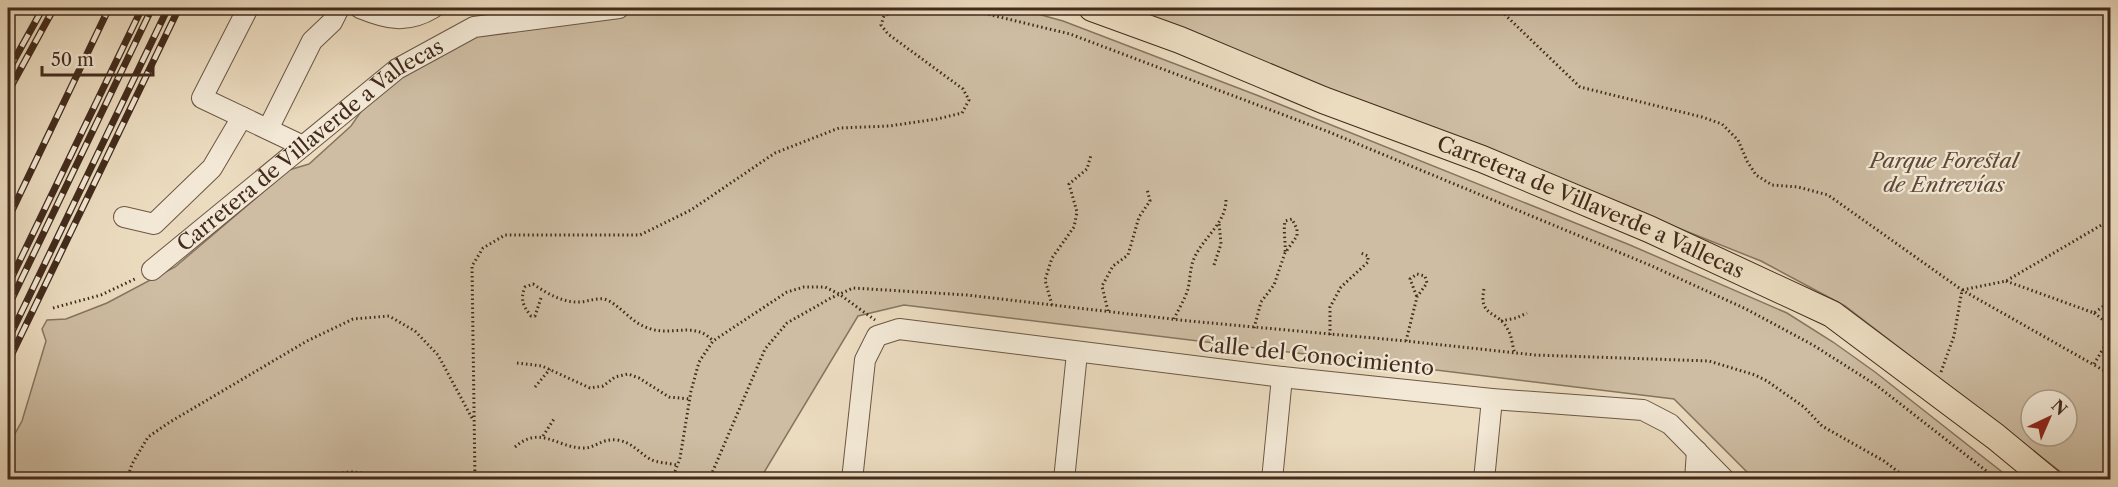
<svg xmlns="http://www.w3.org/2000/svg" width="2118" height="487" font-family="'Libre Caslon Text',serif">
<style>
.green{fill:#cebda3;stroke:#887460;stroke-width:1.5;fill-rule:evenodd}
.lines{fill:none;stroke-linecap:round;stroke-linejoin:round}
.minor-casing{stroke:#6c5745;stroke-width:22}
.major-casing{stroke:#422b1c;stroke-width:28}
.path{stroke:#422b1c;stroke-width:3;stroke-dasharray:1.5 3;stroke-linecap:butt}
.minor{stroke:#f2e8d5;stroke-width:20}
.major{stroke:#ebdbbf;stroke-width:26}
.rail-casing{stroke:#422b1c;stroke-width:7}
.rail{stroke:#f2e8d5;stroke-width:4.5;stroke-dasharray:14;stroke-linecap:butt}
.labels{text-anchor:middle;stroke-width:4.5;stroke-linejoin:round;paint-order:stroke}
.street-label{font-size:21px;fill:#422b1c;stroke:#f2e8d5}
.park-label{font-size:21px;font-style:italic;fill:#5e4837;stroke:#f2e8d5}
</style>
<rect width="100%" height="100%" fill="#ebdbbf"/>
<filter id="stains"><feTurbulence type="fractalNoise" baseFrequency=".00333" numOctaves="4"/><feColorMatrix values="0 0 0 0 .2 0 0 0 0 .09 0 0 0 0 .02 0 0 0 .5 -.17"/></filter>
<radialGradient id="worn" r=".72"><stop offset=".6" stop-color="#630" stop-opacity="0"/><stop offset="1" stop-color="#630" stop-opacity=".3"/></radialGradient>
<path class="green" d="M643,8H1016L1063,21L1259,96L1630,245L1787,313L1833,342L1875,372L2011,479H1754L1674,399L904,305L858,316L760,479L8,480V446L22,421L46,341L42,329L47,320L66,319L107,303L175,267L289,170L309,164L351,126L369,100L425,60L471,37Z
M1126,8H2110V479H2070L1845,306L1761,261ZM2031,400H2067V436H2031Z"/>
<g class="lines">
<defs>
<g id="minor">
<path d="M248,8L202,98L303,146"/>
<path d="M360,8C387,19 407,24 433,8"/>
<path d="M268,129L312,41L332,22L339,8"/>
<path d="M124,217L154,224L212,168L242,117"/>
<path id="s1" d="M152,270L397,69L474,27L619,8"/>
<path d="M852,480L865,360L877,336L899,329L1282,377L1492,399L1643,410L1670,424L1725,480"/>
<path d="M1064,480L1077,353"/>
<path d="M1272,480L1282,377"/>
<path d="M1484,480L1492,399"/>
<path d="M1695,480L1697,451"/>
</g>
<g id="major">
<path id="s2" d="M1092,8L1180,40L1323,100L1482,159L1649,229L1832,314L1996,437L2048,480"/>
</g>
</defs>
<use href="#minor" class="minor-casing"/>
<use href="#major" class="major-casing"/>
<path class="path" d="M1498,8L1580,87L1702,117L1722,124L1738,140L1747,161L1756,175L1772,185L1798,187L1828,195L1962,290L2110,374
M1214,265L1221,244L1219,223
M2006,281L2094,313L2105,305L2110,299
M1484,289C1478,318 1499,310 1508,330C1512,336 1512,346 1515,353
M541,298L535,316H531C523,306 520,299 525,287L533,284C548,294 563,303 581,302C589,301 596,298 604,299C619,303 631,324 651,329C673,336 695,321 713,341
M1052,305L1045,280L1052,258L1074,227L1077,212L1069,184L1087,169L1091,155
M53,308L101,295L137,278
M1108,311L1102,286L1113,266L1128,255L1139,217L1150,201L1147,189
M2094,313C2107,322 2112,328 2106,344
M1174,319C1178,310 1185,299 1188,289C1190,280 1190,270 1193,261C1201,239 1226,224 1226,200
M1501,321L1516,318L1527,313
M1254,328L1261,302L1274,285L1285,253L1297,236V229L1292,219L1285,221C1283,232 1286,242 1285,253
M1330,335V307L1341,287L1368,262V256L1361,253
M1406,341L1417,297L1427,283L1425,276L1417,274L1410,279L1417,297
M517,363L542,366L590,388L603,386L615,377L628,374L639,378L669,397L690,399
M2094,364L2106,344L2110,348
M1941,372L1954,336L1962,290L2006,281L2110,220
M535,387L550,369
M543,436L554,419
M515,447C540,425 556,447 582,448C595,449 601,438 617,440C632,442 638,452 650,459C657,463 669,463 677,465
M127,480L132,464L148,437L170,422L307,341L353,319L389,316L415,331L438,355L473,420
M321,480C338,471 361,468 377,480
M475,480L472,266L483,248L505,235H640L691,210L775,153L839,128L889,126L937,119L962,113L969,100L963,89L888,34L881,25L884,16L899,10L952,8L987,14L1070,34L1329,132L1652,266L1746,309L1813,345L1876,385L1998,480
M672,480L680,458L691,391L699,362L713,341L787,292L804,287H825L839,294L875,320
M709,480L765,349L787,323L831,298L853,288L967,295L1189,321L1406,341L1535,355L1709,361L1755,375L1767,381L1804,407L1822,426L1884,461L1909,480"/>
<use href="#minor" class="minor"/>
<use href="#major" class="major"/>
<defs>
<path id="rail" d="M8,71L43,8
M8,92L54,8
M8,219L109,8
M8,285L142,8
M8,307L152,8
M8,340L168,8
M8,362L179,8"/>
</defs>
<use href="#rail" class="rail-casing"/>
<use href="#rail" class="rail"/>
</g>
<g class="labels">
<g class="street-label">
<text dy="7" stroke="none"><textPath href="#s1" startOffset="202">Carretera de Villaverde a Vallecas</textPath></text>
<text dy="7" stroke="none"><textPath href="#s2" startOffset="537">Carretera de Villaverde a Vallecas</textPath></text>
<text transform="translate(1316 356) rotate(6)" y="7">Calle del Conocimiento</text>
</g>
<g class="park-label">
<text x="1944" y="168">Parque Forestal<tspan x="1944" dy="24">de Entrevías</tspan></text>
</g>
</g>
<rect width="2118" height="487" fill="none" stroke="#ebdbbf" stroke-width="30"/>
<rect x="9" y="9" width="2100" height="469" fill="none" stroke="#422b1c" stroke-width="3"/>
<rect x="15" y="15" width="2088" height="457" fill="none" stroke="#422b1c" stroke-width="1.5"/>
<g transform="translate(2049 418) rotate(44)"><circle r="28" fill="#f2e8d5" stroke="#ac9c8b" stroke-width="1.5"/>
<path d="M0-4.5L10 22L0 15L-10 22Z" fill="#8f2418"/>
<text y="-9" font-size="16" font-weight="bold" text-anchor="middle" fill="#422b1c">N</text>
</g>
<path d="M42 66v9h111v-9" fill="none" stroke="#422b1c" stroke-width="3"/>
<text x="51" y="66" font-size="18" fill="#422b1c" stroke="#f2e8d5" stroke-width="4.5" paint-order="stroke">50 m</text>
<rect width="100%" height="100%" filter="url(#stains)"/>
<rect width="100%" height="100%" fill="url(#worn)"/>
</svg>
